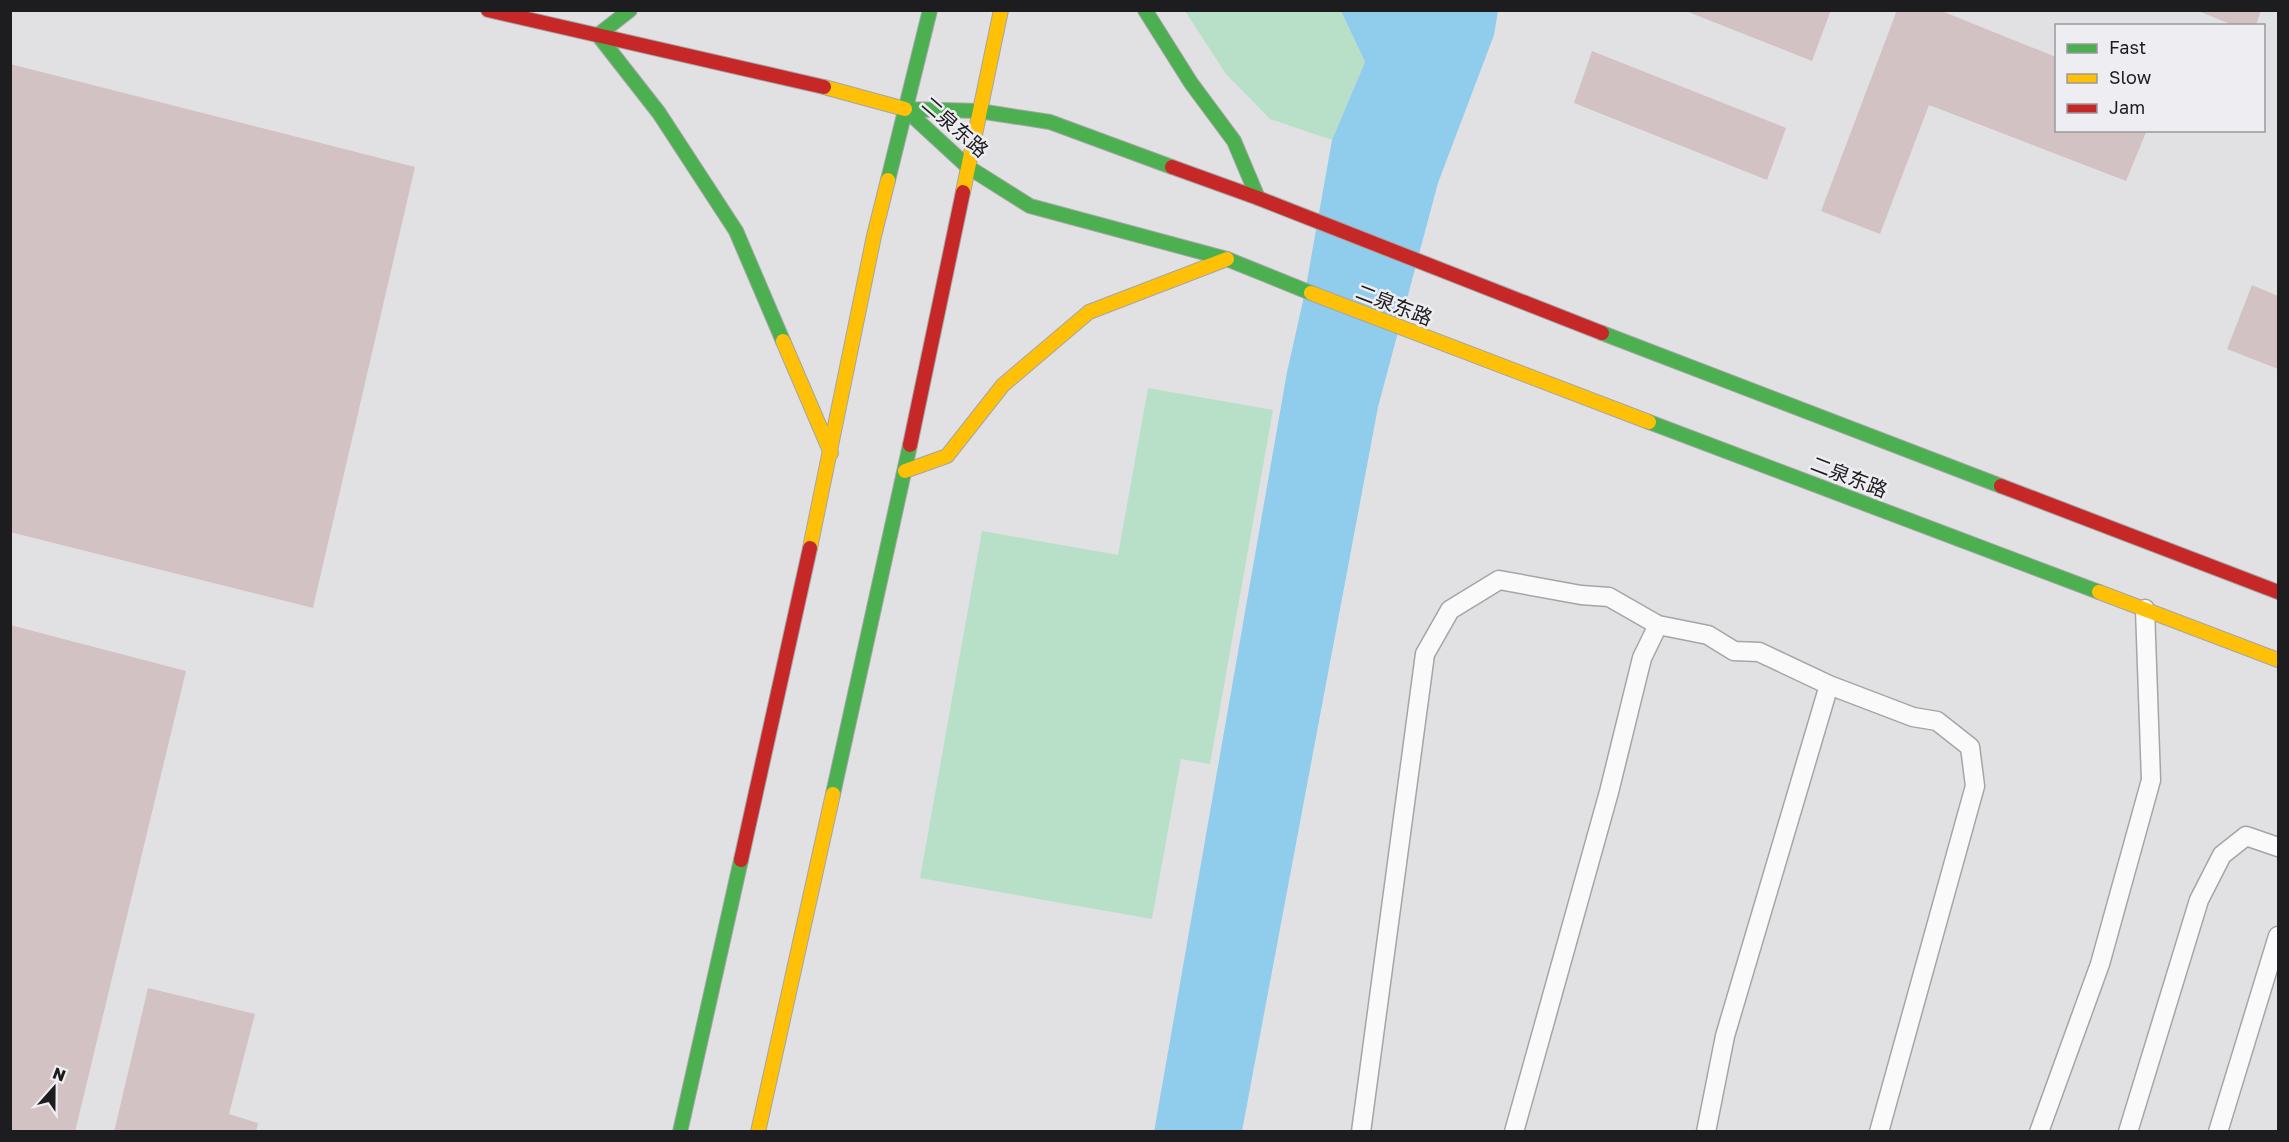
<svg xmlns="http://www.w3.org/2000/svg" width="2289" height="1142" font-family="'Golos Text','Noto Sans SC',sans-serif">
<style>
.green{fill:#b8e0c8}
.water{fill:#90cded}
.building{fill:#d3c2c4}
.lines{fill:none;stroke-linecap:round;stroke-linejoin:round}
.lane-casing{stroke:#a5a5a8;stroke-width:21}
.fast-casing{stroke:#a5a5a8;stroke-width:16}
.slow-casing{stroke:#a5a5a8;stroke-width:16}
.jam-casing{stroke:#a5a5a8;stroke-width:16}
.lane{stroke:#fafafb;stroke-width:18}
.fast{stroke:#4caf50;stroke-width:14}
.slow{stroke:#ffc107;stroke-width:14}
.jam{stroke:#c62828;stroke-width:14}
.labels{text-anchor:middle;stroke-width:5;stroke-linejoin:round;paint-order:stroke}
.street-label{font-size:20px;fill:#1d1c1e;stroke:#eeedf2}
</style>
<rect width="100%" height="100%" fill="#e1e1e4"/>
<path class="green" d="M1185,11H1341L1365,62L1332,140L1270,119L1226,74Z
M1148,388L1273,410L1210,764L1181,759L1152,919L920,878L982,531L1118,555Z"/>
<path class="water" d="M1341,11H1498L1494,35L1438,183L1378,407L1242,1131L1154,1132L1287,372L1305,292L1332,140L1365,62Z"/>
<path class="building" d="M1683,10H1831L1812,61Z
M1897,10H1939L2056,57V130H2147L2126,181L1929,105L1880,234L1821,211Z
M2196,10H2261L2256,26H2235Z
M1592,51L1786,128L1767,180L1574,103Z
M10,64L415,167L313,608L10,532Z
M2252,285L2278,296V369L2227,349Z
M10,625L186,671L75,1132H10Z
M148,988L255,1014L229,1114L258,1123L256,1132H114Z"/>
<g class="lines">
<defs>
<path id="lane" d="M1361,1132L1425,654L1450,610L1499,580L1581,595L1609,597L1658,625L1708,635L1734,651L1759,652L1829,685L1913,717L1937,721L1970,747L1975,786L1879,1132
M1514,1132L1609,792L1642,658L1658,625
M1706,1132L1725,1036L1829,685
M2039,1132L2100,964L2151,780L2145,609
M2128,1132L2199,900L2222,855L2246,836L2278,847
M2218,1132L2278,936"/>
<path id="fast" d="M630,10L598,35L659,113L736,231L783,341
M1145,10L1191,83L1234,141L1258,198
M905,109L968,167L1030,206L1227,259L1311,293
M905,109L979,111L1050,122L1172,167
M888,180L930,10
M1602,333L2001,486
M1649,422L2099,592
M833,794L910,445
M680,1132L741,860"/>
<path id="slow" d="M824,87L905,109
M963,192L1001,10
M1311,293L1649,422
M783,341L831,453
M905,471L947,456L1003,385L1089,312L1227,259
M810,548L874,236L888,180
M2099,592L2278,660
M758,1132L833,794"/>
<path id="jam" d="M488,10L824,87
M1172,167L1258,198L1602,333
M910,445L963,192
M2001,486L2278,592
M741,860L810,548"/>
</defs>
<use href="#lane" class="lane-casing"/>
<use href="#fast" class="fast-casing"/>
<use href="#slow" class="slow-casing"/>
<use href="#jam" class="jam-casing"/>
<use href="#lane" class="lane"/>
<use href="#fast" class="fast"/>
<use href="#slow" class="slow"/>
<use href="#jam" class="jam"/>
</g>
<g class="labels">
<g class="street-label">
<text transform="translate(955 127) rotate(41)" y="7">二泉东路</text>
<text transform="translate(1394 305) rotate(21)" y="7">二泉东路</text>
<text transform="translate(1849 477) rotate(21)" y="7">二泉东路</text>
</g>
</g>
<rect width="2289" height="1142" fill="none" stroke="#1d1c1e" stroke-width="24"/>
<rect x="2055" y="24" width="210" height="108" fill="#eeedf2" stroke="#9a999d" stroke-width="1.5"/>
<rect x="2067" y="44" width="30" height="9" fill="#4caf50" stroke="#9a999d" stroke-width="1.5"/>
<text x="2109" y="54" font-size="18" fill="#1d1c1e">Fast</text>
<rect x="2067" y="74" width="30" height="9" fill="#ffc107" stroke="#9a999d" stroke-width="1.5"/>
<text x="2109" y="84" font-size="18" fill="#1d1c1e">Slow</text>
<rect x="2067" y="104" width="30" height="9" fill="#c62828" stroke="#9a999d" stroke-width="1.5"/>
<text x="2109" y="114" font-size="18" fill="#1d1c1e">Jam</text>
<g transform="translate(54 1088) rotate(21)" stroke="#eeedf2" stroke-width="4.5" paint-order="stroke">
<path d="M0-4.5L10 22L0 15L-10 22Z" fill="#1d1c1e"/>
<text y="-9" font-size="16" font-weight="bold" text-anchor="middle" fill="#1d1c1e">N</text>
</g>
</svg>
